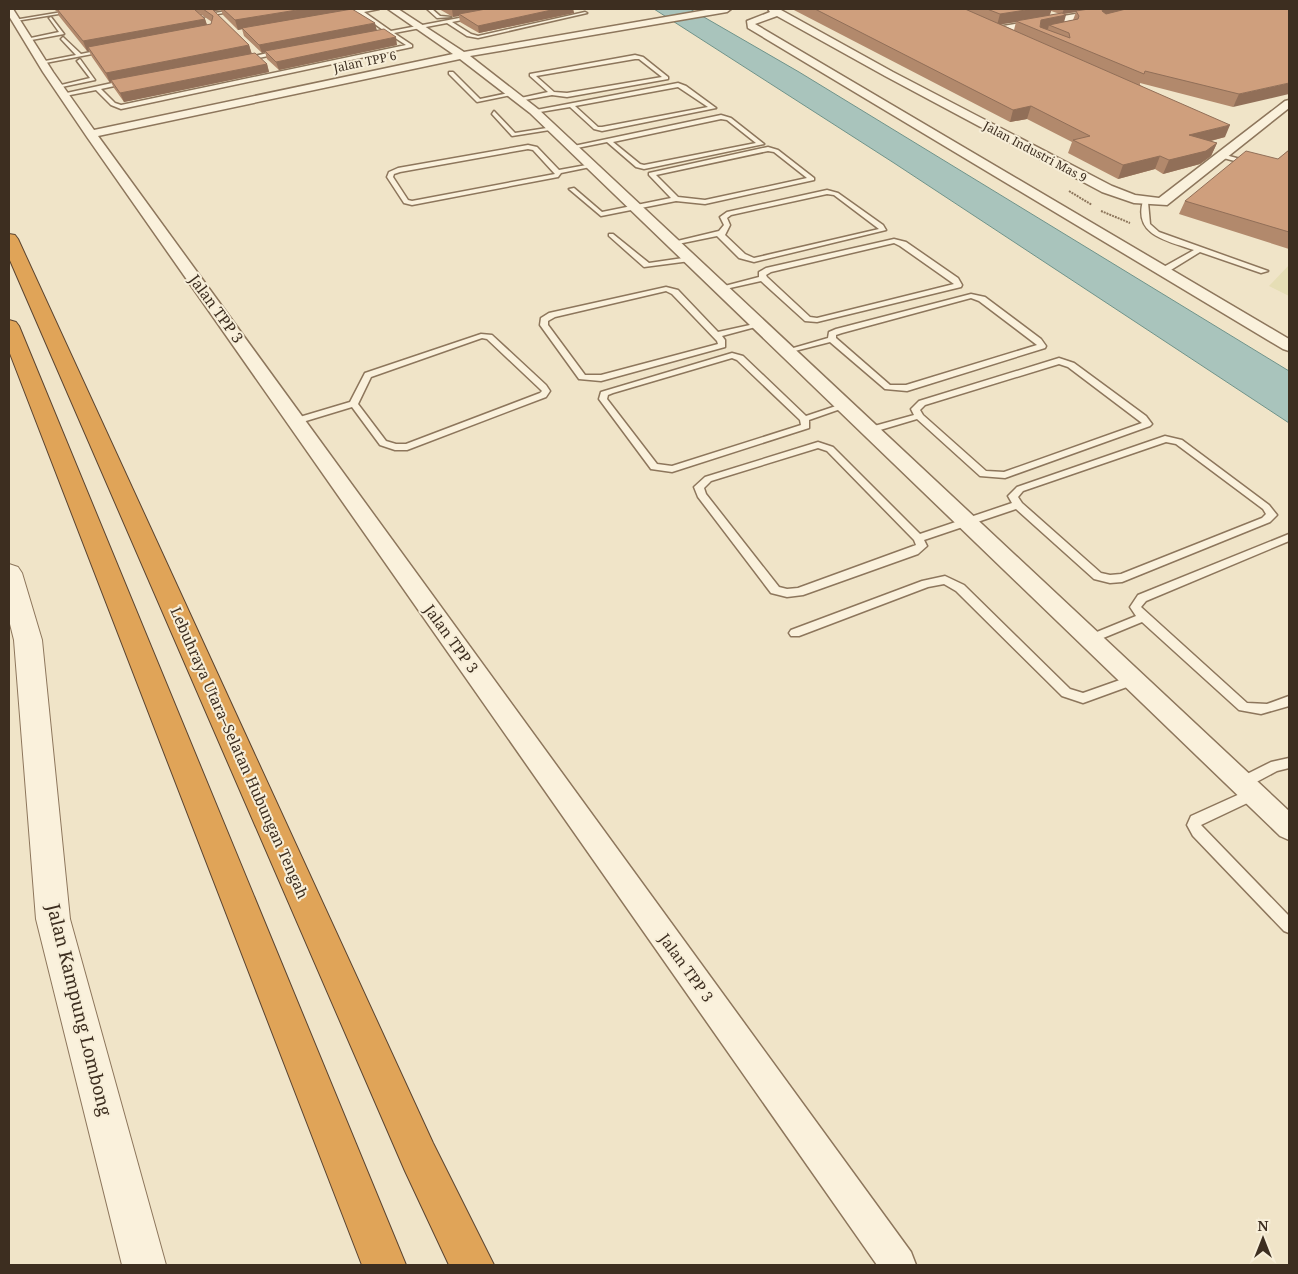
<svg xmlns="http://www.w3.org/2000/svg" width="1298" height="1274" font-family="'Noto Serif',serif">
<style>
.farmland{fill:#e6deb5}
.water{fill:#a9c4bc;stroke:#6f938a}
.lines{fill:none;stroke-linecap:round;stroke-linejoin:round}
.service-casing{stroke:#8d765c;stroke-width:3}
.minor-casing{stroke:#8d765c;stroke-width:3}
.tertiary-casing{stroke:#8d765c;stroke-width:2}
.motorway-casing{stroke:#5b4430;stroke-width:2}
.path{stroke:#8d765c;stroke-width:2;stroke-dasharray:2 1;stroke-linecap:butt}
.service{fill:#faf1dc;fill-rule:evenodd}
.minor{fill:#faf1dc;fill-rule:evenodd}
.tertiary{fill:#faf1dc;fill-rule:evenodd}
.motorway{fill:#e0a458;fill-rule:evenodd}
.wall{fill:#b2896c;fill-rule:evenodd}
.shaded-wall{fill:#916f58}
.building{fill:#cf9f7d;stroke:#916f58}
.labels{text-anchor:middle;stroke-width:4;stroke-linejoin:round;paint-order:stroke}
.far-street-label{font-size:12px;fill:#3d2e20;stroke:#f7eed8}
.street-label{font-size:15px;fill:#3d2e20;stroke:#f7eed8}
.near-street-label{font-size:18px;fill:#3d2e20;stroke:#f7eed8}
</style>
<rect width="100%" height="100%" fill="#f0e4c8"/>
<path class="farmland" d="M1289,265V296L1269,286Z"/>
<path class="water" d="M654,9H690L799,72L1289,371V423L894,163Z"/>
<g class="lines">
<defs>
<path id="service" d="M80,9H89L16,21L14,20Z
M238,9H247L200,17L198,16Z
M354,9H379L364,12L391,31L475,15L477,17L452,22L471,34L478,36L585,12L587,13L478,38L467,36L447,23L394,33L412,45V47L121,109L111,105L96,90L65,96L62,94L126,80L128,83L101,89L115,103L121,105L406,45L389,34L373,36V34L386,32L359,13H354Z
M427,9H432L440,16L451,17L437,18Z
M51,17L64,34L26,41V39L59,32L49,18Z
M63,37L81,54L105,49L108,51L40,64V62L76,55L61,39Z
M280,50L282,53L245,61L242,59Z
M635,55L643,57L668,77V79L567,97L552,95L519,101L516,99L548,92L530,76V74ZM635,59H639L662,77L567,93L554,92L536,76Z
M80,59L95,80L57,88V86L90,78L77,61Z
M449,72H453L480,99L513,92L516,94L477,102L449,74Z
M678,83L686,86L716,108L602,131L594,129L570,107L534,113L531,111ZM678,87L708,107L602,127H598L575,106Z
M494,111L515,133L553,127L556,129L512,136L492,114Z
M721,115L731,118L764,144L644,169L636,167L607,142L572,149L569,147ZM721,119L727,120L756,143L644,165L640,164L613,142Z
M528,145L537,147L559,170L592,164L595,166L561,173L558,177L412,205L404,203L387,177L389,172L398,168ZM528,149L533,150L555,174L412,201L408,200L393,177L394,174L400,172Z
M768,147L778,150L814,178V180L705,204L676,201L601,216L569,189L574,188L602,212L671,198L649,175V173ZM768,151L774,152L807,178L705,200L678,197L656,175Z
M1222,154L1251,162L1252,163L1249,165L1220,157L1219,156Z
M827,190L838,193L883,225L886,230L754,262L739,258L717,236L673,245L669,243L719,231L724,225L720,217L727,212ZM827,194L834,195L879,229L754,258L745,254L725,235L730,225L727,218L731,215Z
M1143,201L1148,202L1150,224L1159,232L1268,271L1261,273L1200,252L1166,273H1160V269L1194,250C1169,241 1133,236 1143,201Z
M609,234H613L649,263L690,257L694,259L690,261L644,267L609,236Z
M894,239L906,242L958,278L962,285L961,287L817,322L805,321L761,281L721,290L717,288L759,277V272L766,268ZM894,243L900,246L954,284L817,318L810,317L767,277L766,275L771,272Z
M666,287L678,290L718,332L759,323L763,325L722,336L725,340V347L601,381L579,379L540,325L541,318L549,313ZM666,291L672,294L717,341L718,344L601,375H585L548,325V321L555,317Z
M971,294L985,297L1041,339L1046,346L1045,348L907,391L885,389L830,342L787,353L783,351L828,338L829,332L836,329ZM971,298L979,301L1037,345L906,385H890L836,338V335L842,333Z
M481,334L492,335L546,385L550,391L546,397L407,450H395L380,445L352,407L296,424L292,421L293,419L350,402L365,373ZM482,338L487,339L540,389L542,391L540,393L406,444H396L386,441L358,404L371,377Z
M732,353L743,356L806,416L845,403L849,406L809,420V428L672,472L651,469L599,399L601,392ZM732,358L737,360L800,420L801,425L672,466L657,464L607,399L608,395L613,393Z
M1059,358L1074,363L1146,416L1152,424L1150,426L1005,478L980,476L917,419L870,433L865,430L867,428L914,415L911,409L919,401ZM1059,364L1068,367L1142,423L1004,472L986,471L923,415L920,410L925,405Z
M1165,436L1182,440L1269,505L1277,515L1270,522L1122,582L1110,583L1094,579L1016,509L924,540L927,546L918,554L803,595L787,597L771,593L698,497L694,487L705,477L818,442L833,447L920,534L1012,503L1008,496L1017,487ZM1166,442L1176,444L1263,509L1266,514L1262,518L1121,574L1110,575L1101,573L1022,503L1018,497L1023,491ZM818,448L827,451L914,540L916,545L798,588L787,589L779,587L706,494L704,488L711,481Z
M1289,534V541L1146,601L1141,607L1247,703L1267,704L1289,696V706L1261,714L1239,710L1142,622L1091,643L1087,642L1085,639L1087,636L1136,616L1130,607L1138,595Z
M945,576L964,585L1070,689L1083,693L1134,675L1138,677L1140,680L1138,683L1083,703L1062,696L956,591L944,584L928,587L799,636H791L789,633L791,630L922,581Z
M1289,758V768L1277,771L1247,787L1242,788L1237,787L1236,783L1237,779L1271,762Z
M1253,788L1258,790L1259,794L1258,798L1201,825L1289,916V933L1284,931L1193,836L1187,825L1191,816Z"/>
<path id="minor" d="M9,9H13L53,72L94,130L453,54L388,9H398L464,52L712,9H731L727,12L470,56L538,109L1289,811V840L1280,836L530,113L460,59L98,136L911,1252L916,1265H877L87,137L43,72L9,16Z
M768,9L781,10L893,72L1112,186L1135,195L1159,198L1285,101L1289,100V108L1167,205L1134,203L1102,192L885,76L777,16L755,24L1289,339V351L1283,349L748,28L747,21L770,12Z
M1106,9H1126L1121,12L997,33L992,30L997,27Z"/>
<path id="tertiary" d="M9,564L18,567L22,573L42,640L70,919L166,1265H122L36,919L14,640L9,620Z"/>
<path id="motorway" d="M9,234L15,235L18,239L433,1143L494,1265H449L405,1171L9,258Z
M9,320L16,322L19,326L406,1265H362L9,351Z"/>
</defs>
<use href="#service" class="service-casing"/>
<use href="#minor" class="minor-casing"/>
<use href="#tertiary" class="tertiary-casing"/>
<use href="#motorway" class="motorway-casing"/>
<path class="path" d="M1069,191L1092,205
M1101,211L1130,223"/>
<use href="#service" class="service"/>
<use href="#minor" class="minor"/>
<use href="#tertiary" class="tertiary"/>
<use href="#motorway" class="motorway"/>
</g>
<path class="wall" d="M54,9H345L346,10L377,30L397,45L279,70L267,59L265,52L262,53L244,36L242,29L238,30L223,15L221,10L214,11L249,45L252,54L267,64L269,72L124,102L114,88L111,82L110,83L92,57L89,51H87L59,16L57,11H56ZM199,13L212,22L211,24L207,25L205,19Z
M439,9H573L574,13L479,33L460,22L459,16L453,17Z
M792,9H1289L1233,107L1140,83V85L1225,137L1211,141L1217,143L1211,156L1200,164L1163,174L1155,169L1118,179L1068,153L1072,142L1027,119L1010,122ZM1051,11L1060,14L1050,15ZM1076,12L1073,20L1064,22V14ZM1016,22L1014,30L1001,24Z
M1289,150V249L1179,214L1185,201L1278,159Z"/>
<path class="shaded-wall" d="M206,9H221V10L209,12Z
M303,9H345L346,11L238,30L235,20Z
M452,9H496L459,14V16L453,17Z
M556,9H573L574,13L479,33L478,26Z
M1032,9H1052L1049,16L1016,21V22L997,25L1000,14Z
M1064,9H1096L1076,11V12L1062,14Z
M1103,9H1134L1100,20Z
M1066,15L1063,26L1049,25L1048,29L1040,31L1041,20Z
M205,19L208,28L88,47L89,51H87L83,41Z
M375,23L377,31L265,51V52L262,53L259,45Z
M396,37L397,45L279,70L276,62Z
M249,45L252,55L111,80V82L110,83L106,73Z
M267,64L269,72L173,92L124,102L120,93Z
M1289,83V94L1233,107L1239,94Z
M1031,106L1027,119L1010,122L1013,110Z
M1230,125L1225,137L1183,148L1189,135Z
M1217,143L1211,156L1200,164L1163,174L1169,160Z
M1160,156L1155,169L1118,179L1123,165Z"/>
<path class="building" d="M57,9H194L205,19L83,41Z
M203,9H212L249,45L106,73L88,47L211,24L213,16Z
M223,9H303L235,20Z
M352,9L375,23L259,45L242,28Z
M486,9H556L478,26L459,14Z
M815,9H965L1230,125L1189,135L1217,143L1206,151L1169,160L1160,156L1123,165L1073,140L1090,136L1031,106L1013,110Z
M987,9H1032L1000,14Z
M1089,9H1105H1103L1102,11L1106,14L1126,9H1289V83L1239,94L1145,71L1144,74L1016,21L1062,13L1066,15L1041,20L1040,27L1070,38L1069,33L1049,25L1078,19L1079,16L1076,11Z
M384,29L396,37L276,62L265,51Z
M255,53L267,64L120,93L111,80Z
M1289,150V232L1185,201L1246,151L1278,159Z"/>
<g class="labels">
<g class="far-street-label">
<text transform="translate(365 62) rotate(-12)" y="4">Jalan TPP 6</text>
<text transform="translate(1035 152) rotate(28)" y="4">Jalan Industri Mas 9</text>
</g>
<g class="street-label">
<text transform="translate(216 309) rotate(54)" y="5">Jalan TPP 3</text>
<text transform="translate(451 639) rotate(54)" y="5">Jalan TPP 3</text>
<text transform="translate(239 753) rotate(66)" y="5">Lebuhraya Utara–Selatan Hubungan Tengah</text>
<text transform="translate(686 968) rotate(54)" y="5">Jalan TPP 3</text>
</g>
<g class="near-street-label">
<text transform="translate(79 1010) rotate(76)" y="6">Jalan Kampung Lombong</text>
</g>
</g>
<rect width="1298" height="1274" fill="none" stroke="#3d2e20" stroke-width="20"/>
<g transform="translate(1263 1239)" stroke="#f7eed8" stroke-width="4" paint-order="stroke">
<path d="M0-4L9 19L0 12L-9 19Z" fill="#3d2e20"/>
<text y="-8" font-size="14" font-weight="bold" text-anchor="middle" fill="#3d2e20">N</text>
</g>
</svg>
